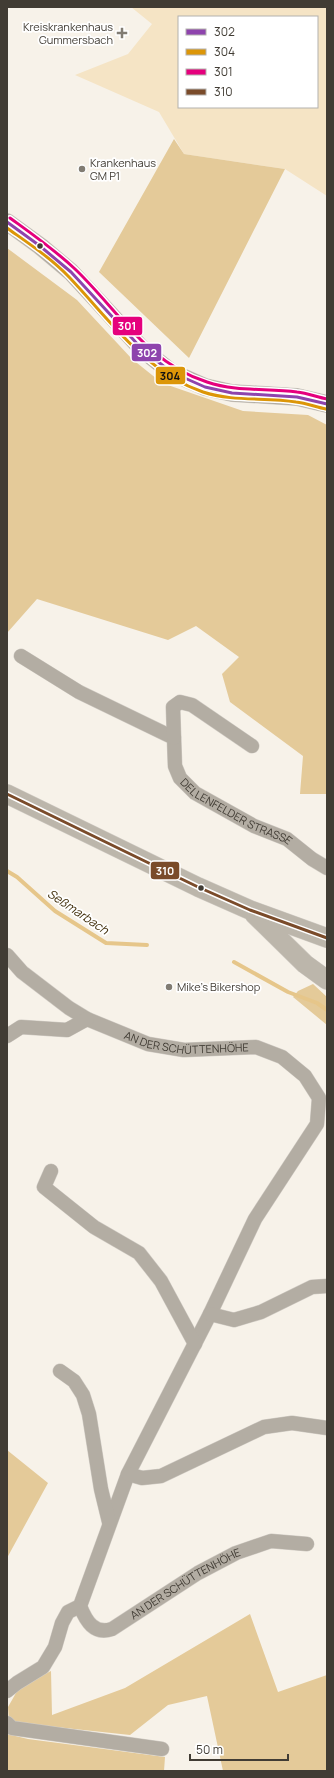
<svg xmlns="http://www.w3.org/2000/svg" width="334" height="1778" font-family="Manrope,sans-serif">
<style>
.green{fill:#f5e4c5;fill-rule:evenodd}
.forest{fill:#e4ca99}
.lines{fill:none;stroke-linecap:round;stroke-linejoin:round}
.stream{stroke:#e6c68a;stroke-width:4}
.minor-casing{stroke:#d2cdc6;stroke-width:15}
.tertiary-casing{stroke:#d2cdc6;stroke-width:18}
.secondary-casing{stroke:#d2cdc6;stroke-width:20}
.minor{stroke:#b3ada3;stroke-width:14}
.tertiary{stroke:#b3ada3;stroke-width:17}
.secondary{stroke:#bcb6ab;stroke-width:19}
.bus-1-casing{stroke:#fff;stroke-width:6}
.bus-2-casing{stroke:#fff;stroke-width:6}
.bus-3-casing{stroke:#fff;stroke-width:6}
.bus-4-casing{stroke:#fff;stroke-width:6}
.bus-1{stroke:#8e44ad;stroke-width:3}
.bus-2{stroke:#dc9608;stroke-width:3}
.bus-3{stroke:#e5007d;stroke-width:3}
.bus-4{stroke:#7a4b2a;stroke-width:3}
.poi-dot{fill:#817c73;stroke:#fff;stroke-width:1.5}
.bus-dot{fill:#413c34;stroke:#fff;stroke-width:1.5}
.labels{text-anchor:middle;stroke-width:3.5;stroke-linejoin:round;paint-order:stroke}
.poi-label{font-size:11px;fill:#413c34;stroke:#fff;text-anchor:start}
.street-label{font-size:11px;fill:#413c34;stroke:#fff}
.water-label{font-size:12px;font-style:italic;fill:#42300c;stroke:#fff}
.line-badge{stroke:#fff;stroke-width:1.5}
.badge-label{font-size:11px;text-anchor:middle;font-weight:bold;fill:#fff}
.pale-badge-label{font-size:11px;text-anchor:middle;font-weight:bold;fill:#111}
</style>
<rect width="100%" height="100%" fill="#f7f2e9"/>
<path class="green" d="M131,7H327V196L285,169L184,154L159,112L75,75L128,54L152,24ZM179,17H317V107H179Z"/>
<path class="forest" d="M174,139L184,154L285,169L189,358L99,272Z
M7,248L77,300L132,359L162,383L243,411L308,415L327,425V794H300L303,756L230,702L222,674L239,657L196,626L168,640L37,599L7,633Z
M313,984L327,997V1025L293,997L298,991Z
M7,1450L48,1483L7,1558Z
M250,1614L278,1692L327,1675V1771H223L207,1696L168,1705L130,1735L9,1722L8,1707L20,1686L51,1671L52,1715L125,1688Z
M7,1734L28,1739L165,1757L164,1771H7Z"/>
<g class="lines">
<path class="stream" d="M7,871L17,877L55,911L106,943L147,945
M234,962L288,992L317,1003L327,1010"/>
<defs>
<g id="minor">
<path id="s1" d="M21,656L79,692L174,738L175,766L180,778L195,793L254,826L287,839L312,859L327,868"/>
<path d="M174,738L173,707L180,702L192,705L252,746"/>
<path id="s2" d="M7,955L22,972L69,1008L87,1019L148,1044L184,1050L256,1047L282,1057L305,1076L319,1098L317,1124L255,1219L210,1314L128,1474L80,1606L68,1612L62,1623L55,1647L43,1667L17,1683L7,1691"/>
<path d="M7,1036L21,1027L67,1030L87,1019"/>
<path d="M51,1171L44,1187L94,1227L139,1253L161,1281L195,1344"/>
<path d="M210,1314L234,1320L261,1312L312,1287L327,1286"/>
<path d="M60,1371L74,1381L83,1395L89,1414L101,1489L109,1522"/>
<path d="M128,1474L142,1478L161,1476L264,1427L292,1423L327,1428"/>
<path id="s3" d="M80,1606C86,1621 94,1635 112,1629L198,1573L236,1553L271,1541L307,1544"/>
<path d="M7,1723L12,1728L162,1749"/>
</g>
<path id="tertiary" d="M7,222L40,246L71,272L142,349L171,372L205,387L232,393L297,397L327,404"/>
<path id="secondary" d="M7,794L198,887L250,910L327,938
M254,914L305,964L327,980"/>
</defs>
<use href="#minor" class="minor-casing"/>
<use href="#tertiary" class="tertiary-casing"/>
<use href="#secondary" class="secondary-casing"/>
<use href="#minor" class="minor"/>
<use href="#tertiary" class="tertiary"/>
<use href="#secondary" class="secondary"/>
<defs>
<path id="bus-1" d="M7,222L40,246L71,272L142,349L171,372L205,387L232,393L297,397L327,404"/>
<path id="bus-2" d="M7,228C28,243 51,258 69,277C110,320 145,372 203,392C233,402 265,397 296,402C306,403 316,407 326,409"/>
<path id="bus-3" d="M10,218C32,234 55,250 75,269C117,309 148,364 207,382C236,392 267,388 297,392C307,393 317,397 327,399"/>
<path id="bus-4" d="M7,794L198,887L250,910L327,938"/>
</defs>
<use href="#bus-1" class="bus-1-casing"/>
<use href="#bus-2" class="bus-2-casing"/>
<use href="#bus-3" class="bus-3-casing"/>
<use href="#bus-4" class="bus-4-casing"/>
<use href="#bus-1" class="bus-1"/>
<use href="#bus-2" class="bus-2"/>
<use href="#bus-3" class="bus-3"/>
<use href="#bus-4" class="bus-4"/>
</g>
<g class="poi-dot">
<path d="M120 27h4v4h4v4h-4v4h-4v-4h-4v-4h4z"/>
<circle cx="82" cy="169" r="4"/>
<circle cx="169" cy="987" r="4"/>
</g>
<g class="bus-dot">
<circle cx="40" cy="246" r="3.5"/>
<circle cx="201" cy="888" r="3.5"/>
</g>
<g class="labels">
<g class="poi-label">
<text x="113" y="31" text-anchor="end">Kreiskrankenhaus<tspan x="113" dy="13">Gummersbach</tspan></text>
<text x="90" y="167">Krankenhaus<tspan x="90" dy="13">GM P1</tspan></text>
<text x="177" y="991">Mike's Bikershop</text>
</g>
<g class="street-label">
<text dy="4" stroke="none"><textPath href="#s1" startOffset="281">DELLENFELDER STRASSE</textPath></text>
<text dy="4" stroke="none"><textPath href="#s2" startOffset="207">AN DER SCHÜTTENHÖHE</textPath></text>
<text dy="4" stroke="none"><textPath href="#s3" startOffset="131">AN DER SCHÜTTENHÖHE</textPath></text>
</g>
<g class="water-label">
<text transform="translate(78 912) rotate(34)" y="4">Seßmarbach</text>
</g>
</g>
<g class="line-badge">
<rect x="112" y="316" width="31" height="20" rx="4" fill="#e5007d"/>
<rect x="131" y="343" width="31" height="19" rx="4" fill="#8e44ad"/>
<rect x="155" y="366" width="31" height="19" rx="4" fill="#dc9608"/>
<rect x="150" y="861" width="30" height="19" rx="4" fill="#7a4b2a"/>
</g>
<g class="badge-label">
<text x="127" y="330">301</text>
<text x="147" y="357">302</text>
<text x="165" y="875">310</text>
</g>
<g class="pale-badge-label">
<text x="170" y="380">304</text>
</g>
<rect width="334" height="1778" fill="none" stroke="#413c34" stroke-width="16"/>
<rect x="178" y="16" width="140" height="92" fill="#ffffff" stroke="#b3b1ae"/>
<rect x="186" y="29" width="20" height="6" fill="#8e44ad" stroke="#b3b1ae"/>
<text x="214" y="36" font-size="12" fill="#413c34">302</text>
<rect x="186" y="49" width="20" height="6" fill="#dc9608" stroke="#b3b1ae"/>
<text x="214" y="56" font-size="12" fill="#413c34">304</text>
<rect x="186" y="69" width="20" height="6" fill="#e5007d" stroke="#b3b1ae"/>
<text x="214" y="76" font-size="12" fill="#413c34">301</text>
<rect x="186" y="89" width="20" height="6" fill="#7a4b2a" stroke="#b3b1ae"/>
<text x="214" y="96" font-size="12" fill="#413c34">310</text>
<path d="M190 1754v6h98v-6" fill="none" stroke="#413c34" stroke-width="2"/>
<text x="196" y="1754" font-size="12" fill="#413c34" stroke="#ffffff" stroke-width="3" paint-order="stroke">50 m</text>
</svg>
